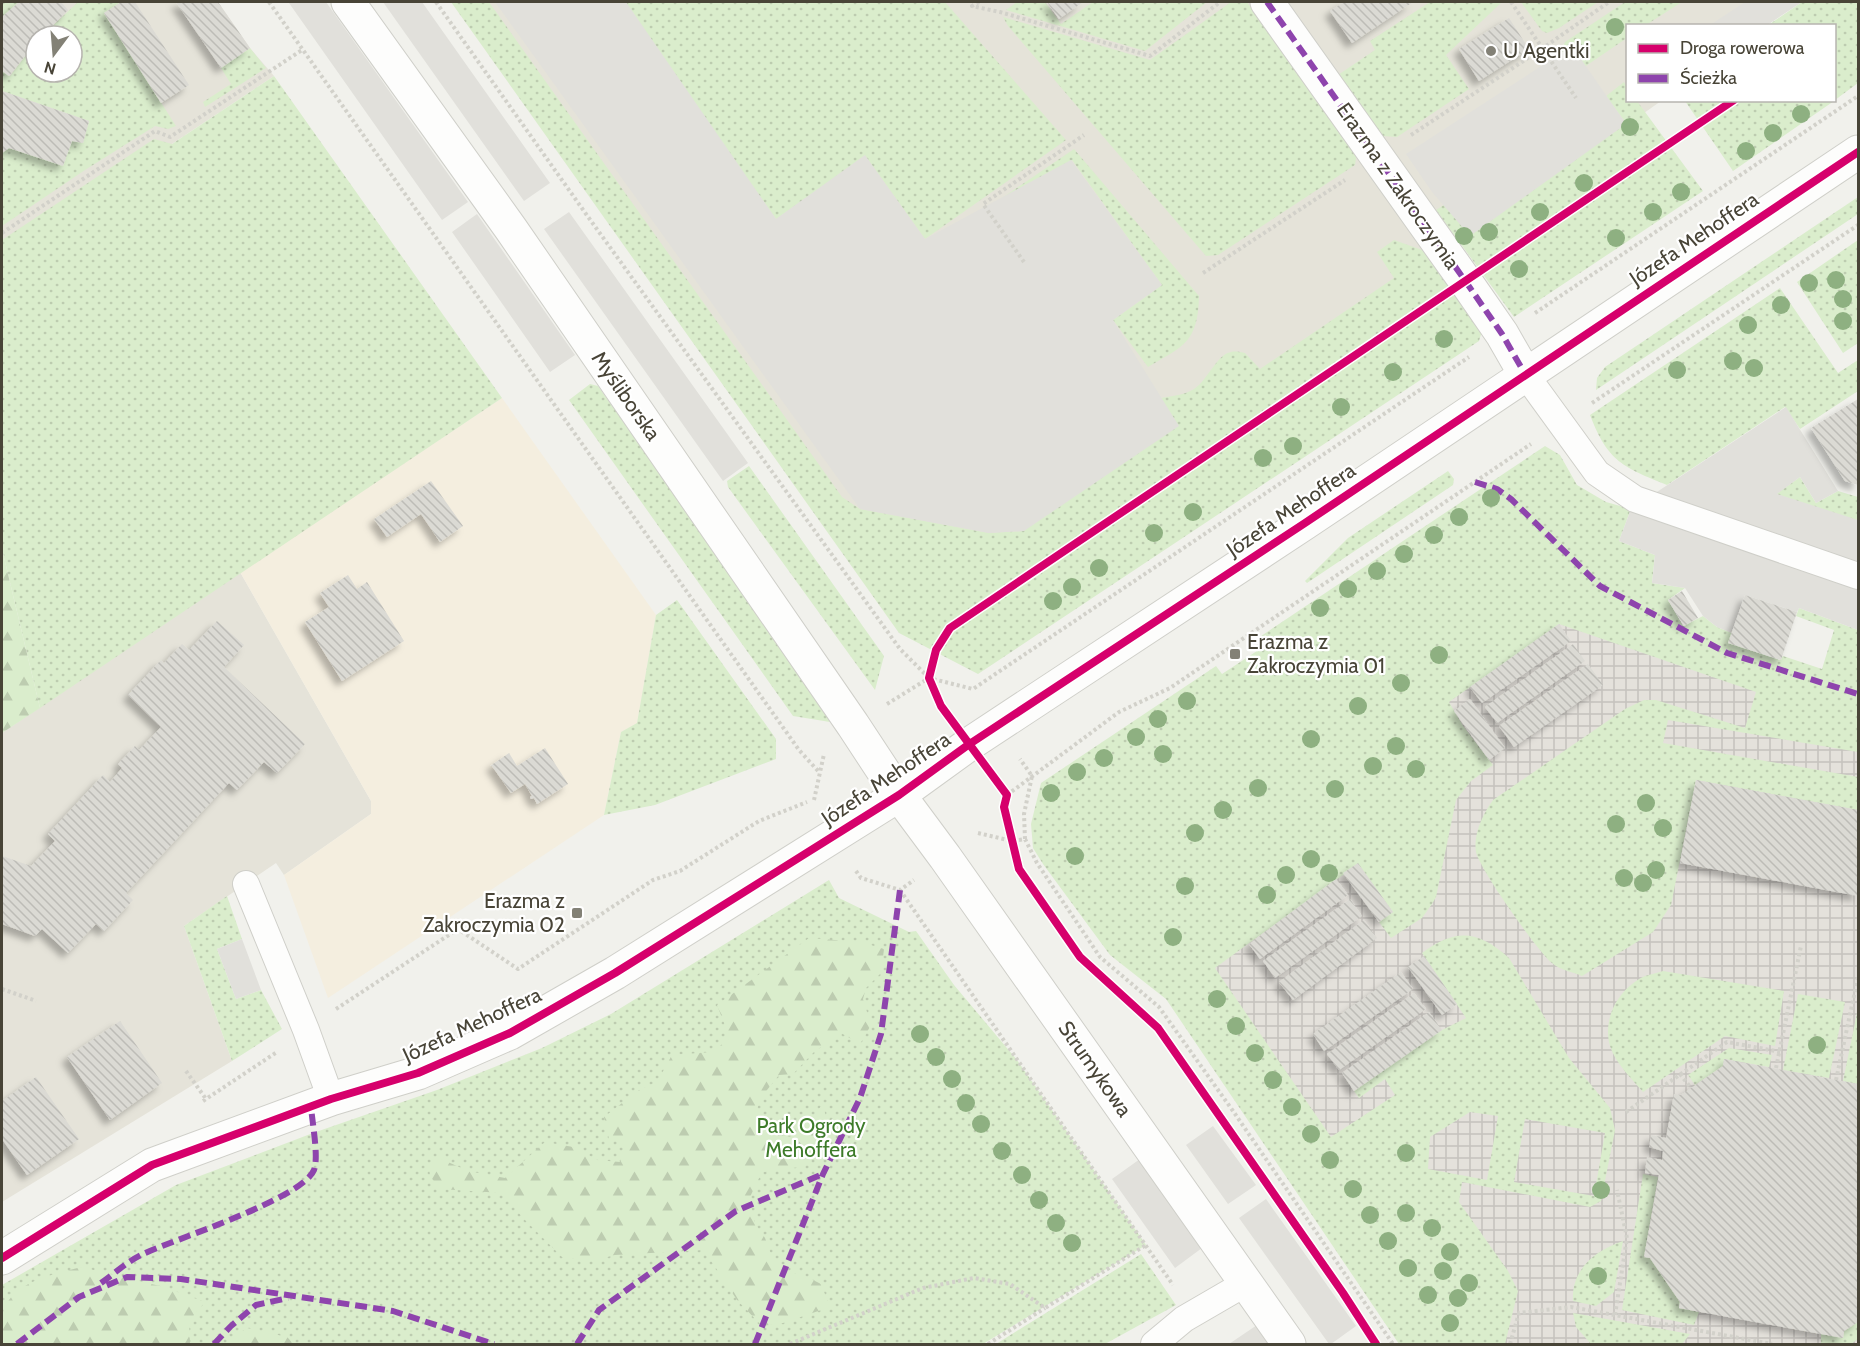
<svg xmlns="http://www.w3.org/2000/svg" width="1860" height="1346" font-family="Cabin,sans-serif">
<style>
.residential{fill:#e5e3d9;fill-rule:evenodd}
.commercial{fill:#f4eedf}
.industrial{fill:url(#industrial-grid)}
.green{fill:url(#green-dots);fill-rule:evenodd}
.forest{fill:url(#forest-firs)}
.parking{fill:#e1e0db}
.building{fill:url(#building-back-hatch);filter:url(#shadow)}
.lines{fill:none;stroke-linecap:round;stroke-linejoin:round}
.service-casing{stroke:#cfcfc9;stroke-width:28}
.minor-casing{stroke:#cfcfc9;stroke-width:35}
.tertiary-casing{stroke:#cfcfc9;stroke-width:35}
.path{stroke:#d2d1ca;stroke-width:4;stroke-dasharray:3 3;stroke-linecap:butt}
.service{stroke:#fdfdfc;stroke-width:26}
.minor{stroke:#fdfdfc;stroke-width:33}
.tertiary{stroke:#fdfdfc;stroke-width:33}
.quiet{stroke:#8e44ad;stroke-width:6;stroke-dasharray:12 6;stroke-linecap:butt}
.cycleway-casing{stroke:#fff;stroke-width:11}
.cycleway{stroke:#d6006c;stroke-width:8}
.tree{fill:#8eb081}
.poi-dot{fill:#838176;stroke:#fff;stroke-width:2}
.labels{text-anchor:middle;stroke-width:4.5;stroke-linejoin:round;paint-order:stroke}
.poi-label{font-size:21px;fill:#484437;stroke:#fff;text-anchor:start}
.street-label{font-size:21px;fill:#484437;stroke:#fff}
.park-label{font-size:21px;fill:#3d7b29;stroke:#fff}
</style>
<defs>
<pattern id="industrial-grid" width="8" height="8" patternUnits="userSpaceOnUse" patternTransform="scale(1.5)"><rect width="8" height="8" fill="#e4e1db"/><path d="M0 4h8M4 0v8" fill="none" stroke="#c5c2bd"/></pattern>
<pattern id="green-dots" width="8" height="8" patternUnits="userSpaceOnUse" patternTransform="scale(1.5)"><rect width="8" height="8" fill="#daedcc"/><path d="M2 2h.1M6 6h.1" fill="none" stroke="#bdccb0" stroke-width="1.8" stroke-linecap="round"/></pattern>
<pattern id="forest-firs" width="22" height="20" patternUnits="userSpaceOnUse" patternTransform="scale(1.5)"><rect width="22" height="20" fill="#daedcc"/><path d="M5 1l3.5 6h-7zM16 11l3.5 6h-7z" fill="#bdccb0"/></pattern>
<pattern id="building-back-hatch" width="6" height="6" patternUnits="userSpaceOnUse" patternTransform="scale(1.5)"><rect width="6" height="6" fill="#dbdad4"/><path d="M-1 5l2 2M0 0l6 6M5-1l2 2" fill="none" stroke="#bdbcb7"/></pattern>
<filter id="shadow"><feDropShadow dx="-5.5" dy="5.5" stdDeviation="3" flood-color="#0004"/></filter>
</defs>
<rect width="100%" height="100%" fill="#f1f1ec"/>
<path class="residential" d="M2,2H218L250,48L274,76L2,257ZM36,36H72V72H36Z
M474,2H1800L1767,25L1628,26V100L1661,101L1014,560L841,520Z
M240,572L371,801V814L284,875L276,863L184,926L232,1061L2,1202V733Z"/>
<path class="commercial" d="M502,398L656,615L637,724L621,732L604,815L328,998L284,875L371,814V801L240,572Z"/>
<path class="industrial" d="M1539,606L1858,711V1344H1420L1185,1009L1220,816Z"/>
<path class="green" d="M2,2H19L2,17Z
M78,2H121L104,13L176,126L168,129L155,126L85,170L2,226V153L9,148L63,165L72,141L83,143L89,121L2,91V71L10,76L36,42V72H72V36H42Z
M451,2H489L842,497L860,509L989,533L1024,531L1161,398C1173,396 1184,395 1194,389C1208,380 1217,354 1231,352C1235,351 1241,352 1245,353L1260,369L1394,278L1377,252L1394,240L1425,251L1482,331L1479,341L978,674L899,633Z
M622,2H945L1066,140L925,239L865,156L776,219Z
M1017,2H1045L1061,24L1093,2H1207L1145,51L1006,10Z
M1231,2H1247L1357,152L1355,165L1218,255L1206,256L1008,26L1003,17L1150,60Z
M1430,2H1502L1446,55L1469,89L1397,137L1382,136L1338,75L1375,50L1370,41Z
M1521,2H1598L1559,28L1547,33L1542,31Z
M1625,2H1682L1646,25L1628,26L1627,38L1574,74C1562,62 1556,59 1565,42Z
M1802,2H1858V83L1835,100L1834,26H1767Z
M250,48L266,68L205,107L203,102L231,84L221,68Z
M274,76L502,398L40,708L2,549V240L154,139L172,144Z
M1624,82L1627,88L1628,100L1637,101L1703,191L1514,317L1436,210L1453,199L1626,123L1606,96Z
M1685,101H1834L1733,171Z
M1074,149L1199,296C1198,342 1184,346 1148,367L1113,320L1162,285L1072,160L996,213V202Z
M1858,197V214L1596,390L1597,378L1605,367Z
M1858,240V343L1843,353L1797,282Z
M1780,288L1838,373L1858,360V391L1800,429L1785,407L1667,485C1623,467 1608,462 1590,415Z
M590,384L598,386L818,696L828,713L830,722L793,716L569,400Z
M1545,446L1560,455L1577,485L1606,502L1631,509L1619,541L1655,555L1652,583L1685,588L1668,600L1683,626L1703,616L1717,627L1732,633L1729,643L1780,660L1783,656L1822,669L1834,630L1796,616L1799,608L1858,630V752L1668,720L1663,743L1858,777V810L1696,780L1671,905L1653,932L1582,976C1573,972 1560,970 1552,963C1538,952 1479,868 1476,852C1473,834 1483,814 1493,800L1625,709L1644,700H1656L1745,728L1756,692L1559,624L1449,702L1463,726L1493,765L1471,781L1456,800L1436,897L1432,904L1422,918L1391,938L1379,922L1393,912L1358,864L1215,968L1331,1137L1395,1095L1385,1079L1359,1098L1354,1091L1442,1030L1466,1018L1422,953C1456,928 1478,930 1509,958L1569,1058L1610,1108L1615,1130L1601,1201L1590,1207L1462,1182L1459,1202L1508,1271L1518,1291L1505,1344H1399L1166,999L1110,955L1043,864L1033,848L1031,824L1041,783L1216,666L1222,674L1260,649L1255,640ZM1470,1112L1498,1116L1487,1180L1428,1169L1430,1137ZM1525,1119L1605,1133L1594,1196L1514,1182Z
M749,466L884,656L875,690L728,487L727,481Z
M1448,471L1454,479L1453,485L1307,583L1305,581L1348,538Z
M1800,477L1816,503L1838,491L1858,497V521L1776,494Z
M677,600L776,739V759L655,805L604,815L621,732L637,723L656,615Z
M829,880L839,898L909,932L916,931L954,985L1017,1060L1146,1245L983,1344H2V1285L176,1185L313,1133L437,1090L542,1048L611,1014Z
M227,896L242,939L217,949L236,999L261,990L282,1029L232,1061L184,926Z
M1663,971L1784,991L1775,1046L1725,1036L1643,1092C1632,1079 1615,1063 1610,1046C1602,1018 1619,988 1645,976C1651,974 1658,973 1663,971Z
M1798,994L1845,1002L1829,1078L1783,1070Z
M1858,1008V1084L1843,1081Z
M1729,1048L1772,1055L1769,1067L1724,1059L1723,1066L1695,1085L1688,1075Z
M1643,1174L1658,1177L1644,1257L1650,1258L1680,1302L1679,1308L1699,1312L1694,1325L1622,1310Z
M1623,1241L1614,1292L1596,1306L1573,1301C1571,1269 1596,1250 1623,1241Z
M1141,1254L1176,1305L1105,1344H996Z
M1573,1313L1690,1334L1682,1344H1591L1576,1327Z
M1858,1322V1339L1851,1344H1821V1334L1843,1338L1844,1331Z"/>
<path class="forest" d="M2,549L40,708L2,733Z
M809,938L861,942L884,949L881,973L866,988L863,999L871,1025L860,1044L841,1033L814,1052L793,1074L779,1075L763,1095L755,1113L769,1132L795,1138L823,1104L830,1135L800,1167L762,1172L749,1199L755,1224L765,1238L772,1257L784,1271L805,1276L821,1284L830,1307L783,1323L762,1326L737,1300L704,1250L615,1255L592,1261L562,1257L524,1219L502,1193L440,1189L430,1176L429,1166L439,1158L468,1171L505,1178L545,1142L573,1147L597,1160L620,1162L625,1144L609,1139L604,1117L639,1090L657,1082L672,1055L712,1052L730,1038L717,1005Z
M81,1267L164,1287L205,1302L189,1321L190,1344H2C1,1335 0,1325 2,1316C9,1282 52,1275 81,1267Z
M247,1328L287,1337L294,1344H232L233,1337Z"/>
<path class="parking" d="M291,2H326L468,202L442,220L289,3Z
M383,2H422L550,183L524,201Z
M495,2H626L776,219L865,155L925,239L1071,160L1162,285L1113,320L1179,426L1024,531L989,533L860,509Z
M1745,2H1802L1767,25H1710Z
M1572,46L1626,124L1470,236L1432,192L1406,154Z
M569,212L748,463L723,481L544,229Z
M477,214L575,355L550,372L452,232Z
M1786,407L1838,491L1816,503L1800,477L1777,494L1858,520V630L1799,608L1797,612L1745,595L1732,633L1717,627L1703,616L1685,588L1652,583L1655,555L1619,541L1631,509Z
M242,939L261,990L236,999L217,949Z
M1213,1126L1256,1185L1228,1204L1186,1145Z
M1140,1159L1202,1248L1175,1268L1112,1179Z
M1266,1199L1356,1326L1331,1344H1329L1239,1218Z
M1257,1325L1270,1344H1229Z"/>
<path class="building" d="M19,2H61L68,10L42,36H36V42L9,76L2,71V17Z
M121,2H135L189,85L161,103L104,13Z
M176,2H218L250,48L221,68Z
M1047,2H1083L1059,19Z
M1344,2H1413L1352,43L1330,11Z
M1509,18L1529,49L1479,81L1459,49Z
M2,91L89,121L83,143L72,141L63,166L9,148L2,153Z
M1858,399V485L1845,481L1811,428Z
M431,481L463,526L440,542L421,514L387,537L374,519Z
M348,575L357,589L367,582L404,641L342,681L305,622L329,607L320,593Z
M1682,591L1698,618L1684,626L1668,600Z
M1745,595L1797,612L1781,660L1728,643Z
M217,621L244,645L224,667L305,744L277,773L264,762L237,790L229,783L126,893L133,900L104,931L96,924L68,953L42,929L35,936L2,924V856L31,866L55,841L48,834L103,775L110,782L122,768L118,764L135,746L139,750L161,727L128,695L161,660L164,663L182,644L189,650Z
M1559,624L1571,641L1482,703L1470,687Z
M1573,644L1585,661L1497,723L1485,707Z
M1588,664L1603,685L1514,747L1499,726Z
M1470,699L1505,748L1489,760L1454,711Z
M545,748L568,784L537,804L534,798L531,799L530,797L532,796L525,784L511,793L492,766H490L509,753L517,766Z
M1696,780L1858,810V896L1680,863Z
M1358,863L1393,912L1379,922L1343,873Z
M1336,879L1348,895L1260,959L1249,944Z
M1350,899L1362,916L1275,978L1263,961Z
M1364,920L1377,938L1293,1000L1279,982Z
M1424,956L1457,1004L1442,1015L1408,967Z
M1401,972L1413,989L1324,1051L1313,1034Z
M1414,993L1426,1009L1339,1070L1327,1054Z
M1429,1012L1442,1030L1354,1091L1342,1073Z
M120,1021L162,1083L110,1120L67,1057Z
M1724,1059L1858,1084V1322L1844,1331L1843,1338L1679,1308L1680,1302L1650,1258L1644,1257L1659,1175L1645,1173L1647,1157L1662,1160L1663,1151L1649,1147L1651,1135L1666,1138L1674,1094L1681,1095L1723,1066Z
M36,1077L79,1139L27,1175L2,1139V1101Z"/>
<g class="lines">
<defs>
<path id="service" d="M1525,374L1597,473L1635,499L1858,576
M246,884L306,1030L331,1099
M1154,1344L1184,1319L1246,1283"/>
<path id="minor" d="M348,2L511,229L853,725L899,795L945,857L1289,1344
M1267,2L1466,282L1502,334L1525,374"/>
<path id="tertiary" d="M2,1258L152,1165L331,1099L418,1073L510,1033L615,973L899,795L968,745L1305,523L1858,152"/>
</defs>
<use href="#service" class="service-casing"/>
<use href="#minor" class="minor-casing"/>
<use href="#tertiary" class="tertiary-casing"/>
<path class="path" d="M269,2L799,750L819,772
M436,2L586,214L900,649L929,678
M979,2L972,6L1000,12L1150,56L1220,2
M1511,2L1576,98
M1411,135L1543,48L1609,2
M2,233L155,131L170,137L302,50
M1024,262L983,204L1084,135
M1203,273L1345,180
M1535,313L1858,96
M1592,403L1858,225
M887,704L929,678L973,689L1469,357
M1007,795L1119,712L1170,688L1531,444
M814,800L824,754
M978,833L1012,841L1025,839L1024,814L1032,776L1020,759
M1025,839L1037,863L1100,957L1159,1007L1233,1111L1393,1344
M856,871L861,878L900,890L914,880
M900,890L1173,1285
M2,989L36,1001
M336,1009L458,929L518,969L653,880L680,871L759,821L807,802
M1776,1068L1801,946
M186,1071L206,1099
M1680,1074L1691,1088
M1836,1080L1858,977
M203,1101L277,1052
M1626,1112L1727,1042L1781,1052
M1615,1315L1627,1238L1617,1190
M790,1344L923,1288L974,1278L1010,1284L1045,1308L1146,1245
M988,1344L1045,1308
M1510,1344L1519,1313L1571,1307L1772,1344"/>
<use href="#service" class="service"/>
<use href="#minor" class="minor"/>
<use href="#tertiary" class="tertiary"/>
<path class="quiet" d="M1267,2L1466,282L1502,334L1525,374
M1475,482L1497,489L1511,499L1600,586L1727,653L1858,694
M101,1283C115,1273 128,1261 143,1254C175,1239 302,1199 314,1170C319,1157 312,1122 311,1106
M17,1344L79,1297L127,1277L181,1279L393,1311L494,1344
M214,1344L231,1326L256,1305L288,1298
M577,1344L599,1310L736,1211L823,1174
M755,1344L823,1174L860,1098L881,1034L900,890"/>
<defs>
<path id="cycleway" d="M2,1258L152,1165L331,1099L418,1073L510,1033L615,973L899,795L968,745L1305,523L1858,152
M1376,1344L1343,1293L1158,1028L1080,957L1019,869L1004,807L1007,795L941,706L929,678L936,650L950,628L1734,100"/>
</defs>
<use href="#cycleway" class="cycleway-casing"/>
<use href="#cycleway" class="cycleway"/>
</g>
<g class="tree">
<circle cx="1615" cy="27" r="9"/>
<circle cx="1801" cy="114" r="9"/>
<circle cx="1630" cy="127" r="9"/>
<circle cx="1773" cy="133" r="9"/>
<circle cx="1746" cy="151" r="9"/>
<circle cx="1584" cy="183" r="9"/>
<circle cx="1681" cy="192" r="9"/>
<circle cx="1540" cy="212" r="9"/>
<circle cx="1653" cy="212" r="9"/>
<circle cx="1489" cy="232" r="9"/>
<circle cx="1464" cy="236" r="9"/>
<circle cx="1616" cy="238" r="9"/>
<circle cx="1519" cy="269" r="9"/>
<circle cx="1836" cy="280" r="9"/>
<circle cx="1809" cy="283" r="9"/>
<circle cx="1843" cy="299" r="9"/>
<circle cx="1781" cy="305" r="9"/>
<circle cx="1843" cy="321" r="9"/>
<circle cx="1748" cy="325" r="9"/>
<circle cx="1444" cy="339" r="9"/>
<circle cx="1733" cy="361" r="9"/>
<circle cx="1754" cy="368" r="9"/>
<circle cx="1677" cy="370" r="9"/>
<circle cx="1393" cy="372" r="9"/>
<circle cx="1341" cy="407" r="9"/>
<circle cx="1293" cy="446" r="9"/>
<circle cx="1263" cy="458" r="9"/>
<circle cx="1491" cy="498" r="9"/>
<circle cx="1193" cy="512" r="9"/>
<circle cx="1459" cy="517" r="9"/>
<circle cx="1154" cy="533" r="9"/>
<circle cx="1434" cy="535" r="9"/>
<circle cx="1404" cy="554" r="9"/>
<circle cx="1099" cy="568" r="9"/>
<circle cx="1377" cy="571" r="9"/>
<circle cx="1072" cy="587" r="9"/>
<circle cx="1348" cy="589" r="9"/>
<circle cx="1053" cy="601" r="9"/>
<circle cx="1320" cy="608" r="9"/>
<circle cx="1439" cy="655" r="9"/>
<circle cx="1401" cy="683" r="9"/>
<circle cx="1187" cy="701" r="9"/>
<circle cx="1358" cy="706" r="9"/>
<circle cx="1158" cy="719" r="9"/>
<circle cx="1136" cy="737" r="9"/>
<circle cx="1311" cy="739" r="9"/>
<circle cx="1396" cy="746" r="9"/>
<circle cx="1163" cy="754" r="9"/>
<circle cx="1104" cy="758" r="9"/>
<circle cx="1373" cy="766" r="9"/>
<circle cx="1416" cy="769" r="9"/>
<circle cx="1077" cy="772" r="9"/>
<circle cx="1258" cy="788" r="9"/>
<circle cx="1335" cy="789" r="9"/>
<circle cx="1051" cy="793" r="9"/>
<circle cx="1646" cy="803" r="9"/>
<circle cx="1223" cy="810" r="9"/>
<circle cx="1616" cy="824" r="9"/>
<circle cx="1663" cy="828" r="9"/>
<circle cx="1195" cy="833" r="9"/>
<circle cx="1075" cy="856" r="9"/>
<circle cx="1311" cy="859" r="9"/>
<circle cx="1656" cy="870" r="9"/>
<circle cx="1329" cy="873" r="9"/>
<circle cx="1286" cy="875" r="9"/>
<circle cx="1624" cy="878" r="9"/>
<circle cx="1643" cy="883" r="9"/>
<circle cx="1185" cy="886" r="9"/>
<circle cx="1267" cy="895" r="9"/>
<circle cx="1173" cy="937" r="9"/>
<circle cx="1217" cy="999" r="9"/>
<circle cx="1236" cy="1026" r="9"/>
<circle cx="920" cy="1034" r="9"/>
<circle cx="1817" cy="1045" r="9"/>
<circle cx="1255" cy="1053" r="9"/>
<circle cx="936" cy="1057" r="9"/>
<circle cx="952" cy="1079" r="9"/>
<circle cx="1273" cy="1080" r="9"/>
<circle cx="966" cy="1103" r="9"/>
<circle cx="1292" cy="1107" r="9"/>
<circle cx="981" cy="1124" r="9"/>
<circle cx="1311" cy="1134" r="9"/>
<circle cx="1002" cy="1151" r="9"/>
<circle cx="1406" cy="1153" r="9"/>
<circle cx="1330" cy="1160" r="9"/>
<circle cx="1022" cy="1175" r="9"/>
<circle cx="1353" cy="1189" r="9"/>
<circle cx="1601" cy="1190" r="9"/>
<circle cx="1039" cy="1200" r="9"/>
<circle cx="1406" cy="1213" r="9"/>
<circle cx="1370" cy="1215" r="9"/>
<circle cx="1056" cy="1223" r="9"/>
<circle cx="1432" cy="1228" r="9"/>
<circle cx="1388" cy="1241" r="9"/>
<circle cx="1072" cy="1243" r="9"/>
<circle cx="1450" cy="1252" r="9"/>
<circle cx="1408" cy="1268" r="9"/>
<circle cx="1443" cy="1271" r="9"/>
<circle cx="1598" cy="1276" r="9"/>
<circle cx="1469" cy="1283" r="9"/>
<circle cx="1428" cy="1295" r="9"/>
<circle cx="1458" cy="1298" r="9"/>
<circle cx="1450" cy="1323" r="9"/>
</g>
<g class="poi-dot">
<circle cx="1491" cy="51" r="6"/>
<rect x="1229" y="648" width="12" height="12" rx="3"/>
<rect x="571" y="907" width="12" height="12" rx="3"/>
</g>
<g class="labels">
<g class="poi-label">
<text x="1503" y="58">U Agentki</text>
<text x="1247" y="649">Erazma z<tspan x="1247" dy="24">Zakroczymia 01</tspan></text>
<text x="565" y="908" text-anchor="end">Erazma z<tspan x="565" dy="24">Zakroczymia 02</tspan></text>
</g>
<g class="street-label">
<text transform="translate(1398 186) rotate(55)" y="7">Erazma z Zakroczymia</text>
<text transform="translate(1694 239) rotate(-34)" y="7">Józefa Mehoffera</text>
<text transform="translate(626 396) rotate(55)" y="7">Myśliborska</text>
<text transform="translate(1291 510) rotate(-34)" y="7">Józefa Mehoffera</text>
<text transform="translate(886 779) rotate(-34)" y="7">Józefa Mehoffera</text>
<text transform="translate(472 1025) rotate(-25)" y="7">Józefa Mehoffera</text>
<text transform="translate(1095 1069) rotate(55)" y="7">Strumykowa</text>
</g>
<g class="park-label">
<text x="811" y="1133">Park Ogrody<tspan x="811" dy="24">Mehoffera</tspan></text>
</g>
</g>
<rect width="1860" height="1346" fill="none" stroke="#484437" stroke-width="6"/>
<rect x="1626" y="24" width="210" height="78" fill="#ffffff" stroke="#b6b4af" stroke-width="1.5"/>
<rect x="1638" y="44" width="30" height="9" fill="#d6006c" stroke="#b6b4af" stroke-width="1.5"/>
<text x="1680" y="54" font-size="18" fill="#484437">Droga rowerowa</text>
<rect x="1638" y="74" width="30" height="9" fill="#8e44ad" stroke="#b6b4af" stroke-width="1.5"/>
<text x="1680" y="84" font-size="18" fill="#484437">Ścieżka</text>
<g transform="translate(54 54) rotate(196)"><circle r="28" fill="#ffffff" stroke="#b6b4af" stroke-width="1.5"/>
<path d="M0-4.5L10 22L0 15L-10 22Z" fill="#838176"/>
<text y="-9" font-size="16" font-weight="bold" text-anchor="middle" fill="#484437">N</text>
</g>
</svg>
